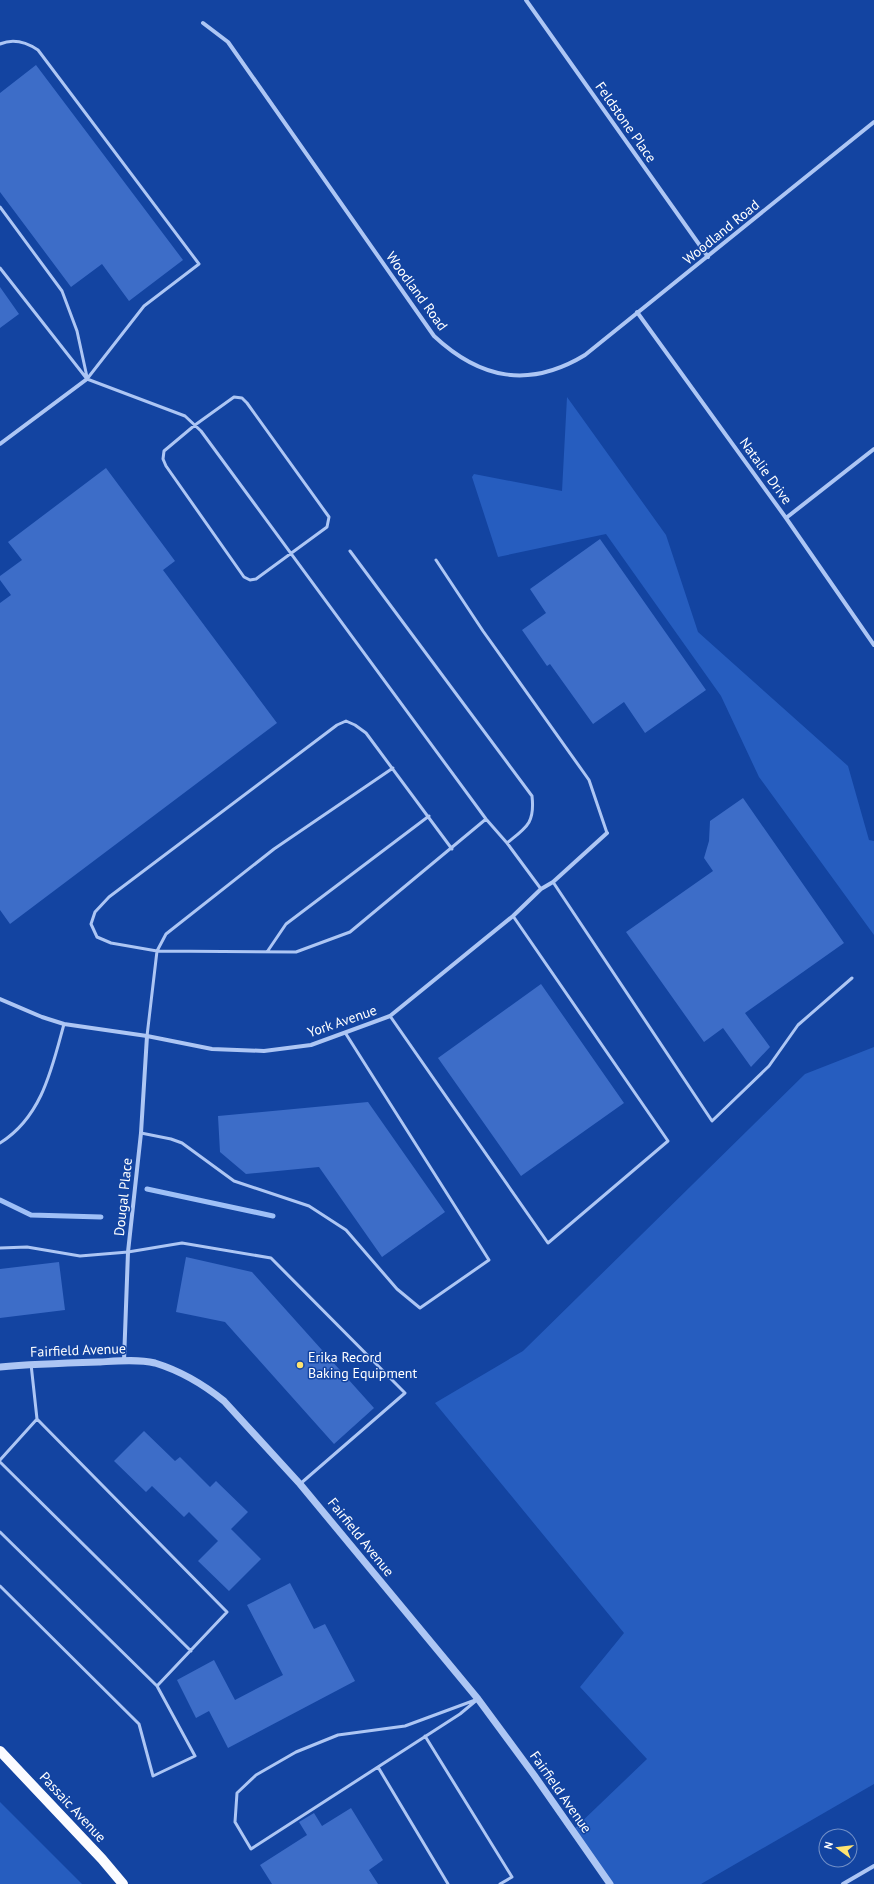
<svg xmlns="http://www.w3.org/2000/svg" width="874" height="1884" font-family="'PT Sans',sans-serif">
<style>
.green{fill:#265dbf}
.lines{fill:none;stroke-linecap:round;stroke-linejoin:round}
.stream{stroke:#9fc0f7;stroke-width:5}
.building{fill:#3d6dc8}
.service{stroke:#adc6f4;stroke-width:3}
.minor{stroke:#adc6f4;stroke-width:4}
.tertiary{stroke:#adc6f4;stroke-width:7}
.primary{stroke:#fafbff;stroke-width:10}
.poi-dot{fill:#ffe370;stroke:#1344a1;stroke-width:1.5}
.labels{text-anchor:middle;stroke-width:3;stroke-linejoin:round;paint-order:stroke}
.street-label{font-size:14px;fill:#fff;stroke:#1344a1}
.poi-label{font-size:14px;fill:#fff;stroke:#1344a1;text-anchor:start}
</style>
<rect width="100%" height="100%" fill="#1344a1"/>
<path class="green" d="M567,397L666,535L698,632L848,766L869,840L874,841V935L759,777L721,696L606,534L498,557L472,477L474,474L562,491Z
M874,1047V1784L701,1884H609L574,1829L647,1759L580,1687L624,1633L435,1403L523,1351L805,1074Z
M0,1802L82,1884H0Z"/>
<g class="lines">
<path class="stream" d="M147,1189L273,1216
M0,1200L31,1215L101,1217"/>
</g>
<path class="building" d="M36,65L183,260L129,301L102,264L71,287L0,192V93Z
M0,287L19,314L0,328Z
M106,468L175,561L163,570L277,723L10,924L0,910V603L11,595L0,580V576L22,560L8,542Z
M600,539L706,690L645,733L624,702L593,724L550,664L547,666L522,630L546,613L530,589Z
M743,798L844,943L745,1013L770,1047L751,1067L723,1028L704,1042L626,932L713,871L704,858L709,841L710,821Z
M541,984L624,1103L521,1176L438,1058Z
M368,1102L445,1212L382,1257L319,1167L246,1174L220,1152L218,1116Z
M186,1257L252,1272L374,1408L334,1444L225,1322L176,1312Z
M59,1262L65,1310L0,1318V1269Z
M144,1431L175,1461L180,1457L210,1487L216,1481L248,1512L231,1529L261,1559L229,1591L198,1561L218,1541L189,1512L184,1517L152,1486L146,1492L114,1461Z
M290,1583L314,1629L325,1624L355,1681L228,1748L209,1711L196,1718L177,1680L214,1660L235,1700L283,1675L247,1605Z
M351,1808L383,1860L369,1870L378,1884H272L260,1865L307,1835L299,1822L314,1813L322,1826Z"/>
<g class="lines">
<path class="service" d="M0,44C14,38 26,42 38,50L199,264L144,306L87,379
M0,207L62,291L77,331L87,377
M0,268L87,379L185,416L201,431L486,819L507,843L541,889
M234,397L242,398L247,403L329,517L327,527L256,579L250,580L244,577L166,466L163,459L164,451L195,425Z
M350,551L532,796C535,823 527,827 507,843
M436,560L483,631L589,780L607,833
M452,849L366,733L355,725L346,721L337,725L109,897L95,912L91,924L97,937L111,943L157,951L296,952L350,932L486,819
M553,882L712,1121L769,1066L798,1025L852,978
M267,952L286,924L429,816
M390,1016L548,1243L668,1141L513,916
M147,1036L157,951L166,934L274,849L393,768
M141,1133L171,1139L182,1143L234,1181L309,1206L346,1230L397,1289L420,1308L489,1260L346,1034
M0,1143C42,1117 52,1068 64,1024
M0,1248L27,1247L80,1256L128,1252L182,1243L271,1258L405,1393L300,1484
M0,1460L37,1419
M0,1462L191,1651
M0,1532L157,1686
M0,1586L139,1724L153,1776L195,1756L157,1686L227,1612L37,1419L31,1364
M478,1699L460,1714L251,1849L235,1822L237,1793L256,1775L296,1752L338,1735L405,1726Z
M425,1736L512,1877L500,1884
M378,1767L448,1884"/>
<path class="minor" d="M526,0L708,257
M203,23L228,42L434,336C480,379 529,389 585,355L874,122
M637,312L786,518L874,645
M0,444L87,379
M786,518L874,449
M0,999L42,1017L64,1024L147,1036L212,1049L264,1051L311,1045L390,1016L513,916L541,889L553,882L607,833
M124,1361L128,1252L141,1133L147,1036
M843,1884L874,1866"/>
<path class="tertiary" d="M0,1367C33,1364 67,1363 100,1362C117,1361 138,1359 155,1363C181,1371 203,1384 224,1401L300,1484L478,1699L534,1775L610,1884"/>
<path class="primary" d="M0,1751L102,1859L123,1884"/>
</g>
<circle class="poi-dot" cx="300" cy="1365" r="4"/>
<g class="labels">
<g class="street-label">
<text transform="translate(626 122) rotate(55)" y="5">Feldstone Place</text>
<text transform="translate(721 232) rotate(-39)" y="5">Woodland Road</text>
<text transform="translate(417 291) rotate(54)" y="5">Woodland Road</text>
<text transform="translate(766 471) rotate(54)" y="5">Natalie Drive</text>
<text transform="translate(342 1021) rotate(-19)" y="5">York Avenue</text>
<text transform="translate(123 1197) rotate(-84)" y="5">Dougal Place</text>
<text transform="translate(78 1350) rotate(-2)" y="5">Fairfield Avenue</text>
<text transform="translate(361 1537) rotate(51)" y="5">Fairfield Avenue</text>
<text transform="translate(561 1792) rotate(55)" y="5">Fairfield Avenue</text>
<text transform="translate(73 1807) rotate(47)" y="5">Passaic Avenue</text>
</g>
<g class="poi-label">
<text x="308" y="1362">Erika Record<tspan x="308" dy="16">Baking Equipment</tspan></text>
</g>
</g>
<g transform="translate(838 1848) rotate(285)"><circle r="19" fill="#1344a1" stroke="#718fc7"/>
<path d="M0-3L7 15L0 10L-7 15Z" fill="#ffe370"/>
<text y="-6" font-size="11" font-weight="bold" text-anchor="middle" fill="#ffffff">N</text>
</g>
</svg>
